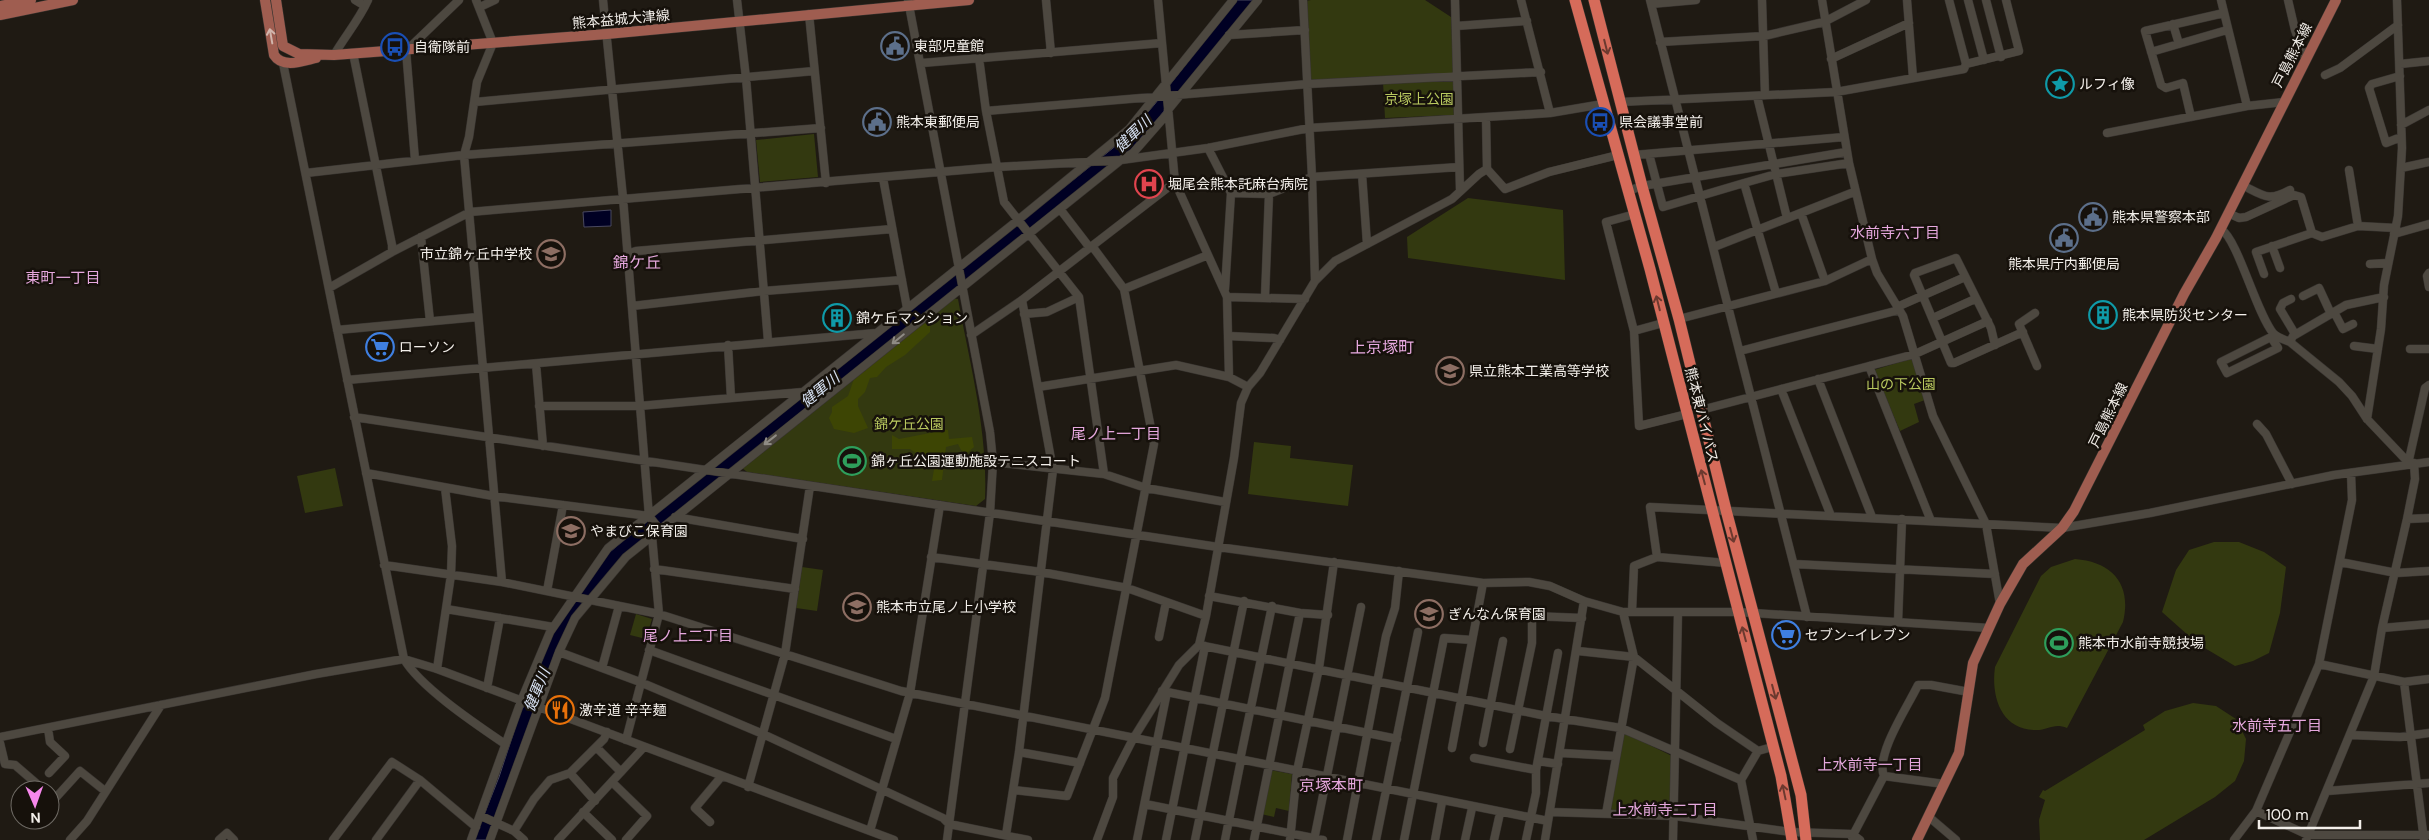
<svg xmlns="http://www.w3.org/2000/svg" width="2429" height="840" font-family="'DM Sans','Noto Sans JP',sans-serif">
<style>
.green{fill:#333910}
.forest{fill:#3d4504}
.water{fill:#000023;stroke:#49485f}
.lines{fill:none;stroke-linecap:round;stroke-linejoin:round}
.minor-casing{stroke:#383430;stroke-width:9}
.major-casing{stroke:#383430;stroke-width:11}
.highway-casing{stroke:#383430;stroke-width:12}
.minor{stroke:#4d4840;stroke-width:8}
.major{stroke:#9f5d50;stroke-width:10}
.highway{stroke:#d66b5a;stroke-width:11}
.oneway{stroke:#d1b5ac}
.oneway2{stroke:#6c392f}
.oneway3{stroke:#8f8b84}
.labels{text-anchor:middle;stroke-width:5;stroke-linejoin:round;paint-order:stroke}
.street-label{font-size:14px;fill:#f3efea;stroke:#16110b}
.poi-label{font-size:14px;fill:#f3efea;stroke:#16110b;text-anchor:start}
.park-label{font-size:14px;fill:#b9c95f;stroke:#16110b}
.water-label{font-size:15px;font-style:italic;fill:#d7e1f2;stroke:#16110b}
.neighbourhood-label{font-size:15px;fill:#e6a8de;stroke:#16110b}
.quarter-label{font-size:16px;fill:#e6a8de;stroke:#16110b}
</style>
<rect width="100%" height="100%" fill="#1f1a13"/>
<path class="green" d="M1311,0H1425L1451,17L1454,73L1311,80L1306,1Z
M1453,79L1454,115L1385,118L1383,82Z
M814,134L818,177L760,182L756,140Z
M1468,198L1563,210L1565,280L1408,258L1407,237Z
M952,298L958,299C970,365 988,431 985,499L976,506L747,472L741,467Z
M1913,358L1925,400L1914,404L1919,422L1900,431L1874,370Z
M1254,442L1291,446L1290,458L1353,465L1348,506L1248,494Z
M335,468L343,506L305,513L297,476Z
M2214,542H2239L2264,552L2286,567L2280,613L2269,653L2253,661L2235,666L2198,644L2162,612L2176,570L2189,550Z
M2075,559C2113,562 2132,585 2123,622L2067,728C2053,722 2048,731 2034,730C2000,729 1991,695 1995,667L2041,576L2051,567Z
M802,567L823,570L817,611L796,608Z
M636,614L652,619L646,639L630,635Z
M2193,703L2216,706L2236,719L2246,739L2244,761L2235,781L2215,797L2144,840H2040L2039,820L2045,800L2039,797L2043,790L2045,791L2145,730L2143,725L2165,711Z
M1625,733L1672,756L1670,811L1609,810L1622,734Z
M1270,770L1292,774L1289,811L1276,808L1274,817L1261,814Z"/>
<path class="forest" d="M924,323L930,326V332L905,355L886,367L877,377L870,378L865,392L858,399V406L868,428L854,433L834,429L829,418L832,412V407L848,396L854,379Z
M942,429L948,430L949,439L972,437L974,447L967,453L961,450L958,444L946,447L942,480L932,481L935,463L921,466L917,454L910,449H892V435L899,439L935,432Z"/>
<path class="water" d="M1236,0H1254L1135,147L639,543L575,616L488,840H474L499,777L522,707H524L552,634L603,558L633,532L1123,140L1154,105Z
M611,210V226L584,227L583,212Z"/>
<g class="lines">
<defs>
<path id="minor" d="M355,0L365,6
M476,0L493,43L477,82L469,137L464,155L502,582
M603,0L623,198L649,516L660,530
M737,0L746,78L768,341
M908,0C936,144 963,288 990,432L993,462L990,513L947,840
M1046,0L1051,53
M1158,0L1175,182L1227,297L1229,377
M1303,0L1312,177L1315,281
M1455,0L1460,190
M1521,0L1550,113
M1650,0L1807,617
M1762,0L1765,95
M1822,0L1849,163L1872,259L1877,273L1903,316L1933,416L1986,524L2000,604
M1907,0L1913,78
M1949,0L1966,64
M1968,0L1984,60
M1986,0L2001,57
M2221,0L2247,106
M2288,0L2295,30L2305,58
M1651,4L1696,0
M480,7L495,0
M809,14L826,183
M2173,24L2179,44
M1456,26L1527,21
M1229,35L1305,30
M1660,42L1764,36L1824,22L1866,0
M408,49L459,0
M406,50L415,160
M2151,52L2227,30
M353,53L392,245V252
M334,55C345,36 359,20 368,0
M979,58L986,111L1004,202L1079,297L1104,474
M1831,59L1909,23
M283,63L404,659C420,687 477,725 505,744
M922,63L1162,43
M2400,64L2429,61
M2325,75L2340,68L2398,25
M2400,76L2372,84L2369,88L2386,143L2401,137
M1757,96L1787,218
M475,102L814,71
M1620,102L1836,92L1964,69L1966,64L2019,51L2006,0
M1168,110L1258,0
M986,111L1308,84L1541,72
M1486,117L1487,169
M2191,117L2183,83L2166,88L2161,85L2145,31L2224,13
M2401,125L2429,110
M2107,133L2247,106L2284,102
M1208,148L1231,193
M1649,154L1663,207L1744,183L1776,293
M1634,155L1844,137
M2401,168L2429,162
M2349,170L2358,226
M306,173L464,155L821,128
M1362,174L1367,244
M883,178L907,308
M1744,183L1776,174L1849,163
M2242,185C2264,196 2268,202 2290,190
M1628,191L1642,186L1846,152
M1060,209L1090,248
M1801,213L1825,281
M2228,213L2239,218L2246,217L2294,195L2301,197L2312,233L2322,237L2358,226L2396,228
M1635,214L1606,222L1634,331L1663,323
M2221,229C2238,240 2256,312 2273,333C2276,337 2285,340 2290,342
M2394,234L2429,224
M421,237L430,321
M2272,246L2280,268
M1714,247L1854,192
M627,254L636,251L892,229
M2370,264L2388,263
M2429,273L2427,276L2429,287
M2264,274L2256,252L2312,233
M329,288L392,252L470,212L998,167L1121,160L1208,148L1309,128L1550,113L1603,104
M1124,289L1208,255
M1225,289L1231,193L1269,194L1312,177L1459,167
M2303,296L2319,288L2331,314
M1227,297L1305,299
M1265,297L1269,194
M2384,297L2346,305L2293,336L2290,342L2339,382L2352,396L2367,419L2407,461
M2291,299L2283,303L2280,309L2295,334
M632,306L764,291L902,280
M1897,307L1965,277
M2334,312L2343,329L2353,324
M2035,313L2019,324L2037,366
M1024,314L1047,312L1079,297
M1933,318L1975,299
M1679,319L1825,281L1872,259
M337,330L478,317
M1634,331L1639,426L1687,414
M971,335L1022,300L1175,182
M1228,336L1274,338L1280,340
M2271,337L2278,348L2227,373L2221,362Z
M728,345L731,398
M1995,345L1991,328L1956,258L1915,273L1914,275L1951,363H1954L2023,332
M2354,346L2378,349
M2410,349H2429
M1740,351L1899,310
M536,364L543,446
M1869,366L1931,521
M1818,379L1872,517
M347,380L876,333
M1038,387L1176,365L1229,377L1248,387
M1781,389L1831,516
M539,406H639L803,392
M1701,410L1915,354L1988,321
M354,417L1218,547L1483,583L1529,582L1550,586L1584,601L1623,612H1738L1989,628
M2367,419L2381,329L2384,285L2398,216L2402,148L2397,0
M2257,424L2266,434L2292,484
M993,462L1104,474L1146,488L1225,502
M2408,464L2425,388L2429,385
M366,473L493,496L649,516
M675,517L803,539
M2407,519L2429,518
M931,557L1041,572L1127,588L1206,616
M1657,557L1726,563
M2340,562L2396,573L2429,571
M1794,564L1995,574
M384,565L502,582L659,614L901,691L1548,821
M654,569L795,589
M547,591L563,505
M1209,596L1300,613L1328,615
M446,609L553,627
M1632,611L1634,566L1657,557L1650,507L2062,528L2150,513L2334,475L2429,462
M1898,622L1902,519
M2382,628L2429,624
M1159,637L1166,602
M1199,645L1546,716L1621,728L1741,780
M649,650L896,739
M1578,651L1634,657L1717,723L1758,751
M559,652L575,618L626,557L1121,160L1133,153L1168,113
M2319,664L2404,682L2429,679
M602,668L619,606
M437,669L451,575L452,546L445,488
M2404,682L2424,840
M487,688L500,618
M1162,691L1397,739
M48,728L50,742L65,756L49,773
M2351,735L2400,737L2429,733
M0,737L316,674L404,659L437,669L894,840
M626,740L659,614L652,536
M0,743L5,764L15,765L37,784
M1483,743L1503,641
M596,747L621,772
M1452,748L1483,583
M1510,749L1532,643V616L1582,618
M1019,752L1080,763
M1561,753L1615,756
M1474,758L1536,770
M1240,760L1272,606
M1538,761L1558,764
M570,773L604,739L607,732
M1884,776C1875,755 1908,706 1918,685H1931L1969,692
M612,782L647,816L626,840
M748,787L785,654L810,486
M1013,790L1067,796L1105,698L1154,444L1124,289L1092,246
M2327,791L2429,783
M50,804L80,771L105,791
M1145,804L1323,840
M2256,811L2308,835H2429
M583,812L612,840
M1550,812L1675,816L1791,832L1852,834L1860,840
M1606,814L1634,657L1623,612
M481,816L514,831L524,840
M1929,817L1956,840
M710,822L695,808L721,777
M514,831L534,799L550,780L570,773L595,801
M870,831L910,693L940,505
M1006,835L1019,752L1053,470L1022,300
M1852,837L1884,776L1944,784
M70,840L87,821L161,705
M219,840L227,833L234,840
M333,840L392,762L420,780L476,827
M376,840L420,780
M471,840L521,701L550,632L608,548L1018,220L1129,129L1233,0
M490,840L559,652L640,682L763,734L943,818L949,824L1028,840
M558,840L643,748
M1097,840L1113,797V778L1133,739L1179,665L1199,645L1206,616L1234,458L1241,403L1248,387L1260,373L1315,281L1335,261L1452,199L1479,174L1487,169L1505,189L1549,172L1618,155
M1137,840L1167,692
M1166,840L1205,646
M1195,840L1244,601
M1225,840L1241,760
M1254,840L1300,613
M1290,840L1297,771L1319,668L1334,562
M1314,840L1361,607
M1347,840L1386,636L1395,608L1399,571
M1376,840L1418,632
M1404,840L1444,638L1472,640
M1435,840L1442,802
M1465,840L1472,808
M1494,840L1500,813
M1526,840L1536,793V770L1558,653
M1545,840L1584,601
M1673,840L1678,612
M1753,840L1741,780L1758,751L1772,747
M2234,840L2256,811L2319,664L2352,500L2351,473
M2306,840L2374,676L2382,628L2407,519L2415,479L2414,463"/>
<path id="major" d="M265,0L274,55C283,69 303,61 316,58
M276,0L283,46L299,54L334,55L607,34L969,0
M0,6L31,0
M0,15L73,0
M1917,840L1959,753L1973,663L2000,604L2023,564L2062,528L2074,511L2184,294L2216,238L2336,0"/>
<path id="highway" d="M1575,0L1650,269L1754,672L1781,776L1792,840
M1594,0L1642,186L1679,319L1726,510L1801,795L1806,840"/>
</defs>
<use href="#minor" class="minor-casing"/>
<use href="#major" class="major-casing"/>
<use href="#highway" class="highway-casing"/>
<use href="#minor" class="minor"/>
<use href="#major" class="major"/>
<use href="#highway" class="highway"/>
</g>
<defs><path id="oneway-shaft" d="M-6 0H5M1.5-3L5.5 0L1.5 3" fill="none" stroke-width="1.6" stroke-linecap="round" stroke-linejoin="round" transform="scale(1.25)"/></defs>
<use class="oneway" href="#oneway-shaft" transform="translate(271 36) rotate(-100)"/>
<g class="oneway2">
<use href="#oneway-shaft" transform="translate(1606 47) rotate(76)"/>
<use href="#oneway-shaft" transform="translate(1658 303) rotate(-104)"/>
<use href="#oneway-shaft" transform="translate(1703 477) rotate(-105)"/>
<use href="#oneway-shaft" transform="translate(1732 535) rotate(75)"/>
<use href="#oneway-shaft" transform="translate(1744 634) rotate(-105)"/>
<use href="#oneway-shaft" transform="translate(1774 692) rotate(75)"/>
<use href="#oneway-shaft" transform="translate(1784 792) rotate(-102)"/>
</g>
<g class="oneway3">
<use href="#oneway-shaft" transform="translate(898 339) rotate(141)"/>
<use href="#oneway-shaft" transform="translate(770 440) rotate(142)"/>
</g>
<defs>
<symbol id="civic-ring" viewBox="-11 -11 22 22"><circle r="9.5" fill="#16110b" stroke="#5c6f8a" stroke-width="1.5"/><path d="M-.6-6.5H3V-4.5H.6V-3L4-1V1h2V6H-6V1h2V-1L-.6-3ZM-1.2 2.5V6h2.4V2.5Z" fill="#5c6f8a"/></symbol>
<symbol id="bus-ring" viewBox="-11 -11 22 22"><circle r="9.5" fill="#16110b" stroke="#1a4fb4" stroke-width="1.5"/><path d="M-5-6H5V4H4V6H2V4H-2V6H-4V4H-5ZM-3.5-4V0h7V-4ZM-3.5 1.2v1.5H-2V1.2ZM2 1.2v1.5H3.5V1.2Z" fill="#1a4fb4"/></symbol>
<symbol id="sight-ring" viewBox="-11 -11 22 22"><circle r="9.5" fill="#16110b" stroke="#0f9aa8" stroke-width="1.5"/><path d="M0-6L1.8-2.2L6-1.7L2.9 1.2L3.7 5.4L0 3.3L-3.7 5.4L-2.9 1.2L-6-1.7L-1.8-2.2Z" fill="#0f9aa8"/></symbol>
<symbol id="hospital-ring" viewBox="-11 -11 22 22"><circle r="9.5" fill="#16110b" stroke="#e0444e" stroke-width="1.5"/><path d="M-5-5h3v3.5h4V-5h3V5h-3V1.5h-4V5h-3Z" fill="#e0444e"/></symbol>
<symbol id="school-ring" viewBox="-11 -11 22 22"><circle r="9.5" fill="#16110b" stroke="#8d6e63" stroke-width="1.5"/><path d="M0-5L7-2L0 1L-7-2ZM-4 1L0 2.5L4 1V4Q0 6-4 4Z" fill="#8d6e63"/></symbol>
<symbol id="building-ring" viewBox="-11 -11 22 22"><circle r="9.5" fill="#16110b" stroke="#0f9aa8" stroke-width="1.5"/><path d="M-4-6H4V6H1V3H-1V6H-4ZM-2.5-4.3h1.7v1.8h-1.7ZM.8-4.3h1.7v1.8H.8ZM-2.5-1h1.7V.8h-1.7ZM.8-1h1.7V.8H.8Z" fill="#0f9aa8"/></symbol>
<symbol id="supermarket-ring" viewBox="-11 -11 22 22"><circle r="9.5" fill="#16110b" stroke="#3f7fe0" stroke-width="1.5"/><path d="M-6-5.5h2.5l.6 2H6L4.5 2H-2.5L-4.4-4H-6ZM-1.5 3.2a1.3 1.3 0 1 0 .1 0ZM3 3.2a1.3 1.3 0 1 0 .1 0Z" fill="#3f7fe0"/></symbol>
<symbol id="stadium-ring" viewBox="-11 -11 22 22"><circle r="9.5" fill="#16110b" stroke="#2e9e5b" stroke-width="1.5"/><path d="M0-5a6.5 5 0 1 0 0 10a6.5 5 0 1 0 0-10ZM-3.5-1.8h7v3.6h-7Z" fill="#2e9e5b"/></symbol>
<symbol id="restaurant-ring" viewBox="-11 -11 22 22"><circle r="9.5" fill="#16110b" stroke="#e8710a" stroke-width="1.5"/><path d="M-5-6h1v4h1v-4h1v4h1v-4h1v5L-1.5 .5V6h-2V.5L-5-1ZM5-6V6H3V1.5H1.5Q1.5-4 5-6Z" fill="#e8710a"/></symbol>
</defs>
<g fill-rule="evenodd">
<use href="#civic-ring" x="879" y="30" width="32" height="32"/>
<use href="#bus-ring" x="379" y="31" width="32" height="32"/>
<use href="#sight-ring" x="2044" y="68" width="32" height="32"/>
<use href="#civic-ring" x="861" y="106" width="32" height="32"/>
<use href="#bus-ring" x="1584" y="106" width="32" height="32"/>
<use href="#hospital-ring" x="1133" y="168" width="32" height="32"/>
<use href="#civic-ring" x="2077" y="201" width="32" height="32"/>
<use href="#civic-ring" x="2048" y="222" width="32" height="32"/>
<use href="#school-ring" x="535" y="238" width="32" height="32"/>
<use href="#building-ring" x="2087" y="299" width="32" height="32"/>
<use href="#building-ring" x="821" y="302" width="32" height="32"/>
<use href="#supermarket-ring" x="364" y="331" width="32" height="32"/>
<use href="#school-ring" x="1434" y="355" width="32" height="32"/>
<use href="#stadium-ring" x="836" y="445" width="32" height="32"/>
<use href="#school-ring" x="555" y="515" width="32" height="32"/>
<use href="#school-ring" x="841" y="591" width="32" height="32"/>
<use href="#school-ring" x="1413" y="598" width="32" height="32"/>
<use href="#supermarket-ring" x="1770" y="619" width="32" height="32"/>
<use href="#stadium-ring" x="2043" y="627" width="32" height="32"/>
<use href="#restaurant-ring" x="544" y="694" width="32" height="32"/>
</g>
<g class="labels">
<g class="street-label">
<text transform="translate(621 19) rotate(-5)" y="5">熊本益城大津線</text>
<text transform="translate(2292 55) rotate(-63)" y="5">戸島熊本線</text>
<text transform="translate(1702 415) rotate(76)" y="5">熊本東バイパス</text>
<text transform="translate(2108 415) rotate(-64)" y="5">戸島熊本線</text>
</g>
<g class="poi-label">
<text x="914" y="51">東部児童館</text>
<text x="414" y="52">自衛隊前</text>
<text x="2079" y="89">ルフィ像</text>
<text x="896" y="127">熊本東郵便局</text>
<text x="1619" y="127">県会議事堂前</text>
<text x="1168" y="189">堀尾会熊本託麻台病院</text>
<text x="2112" y="222">熊本県警察本部</text>
<text x="532" y="259" text-anchor="end">市立錦ヶ丘中学校</text>
<text x="2064" y="269" text-anchor="middle">熊本県庁内郵便局</text>
<text x="2122" y="320">熊本県防災センター</text>
<text x="856" y="323">錦ケ丘マンション</text>
<text x="399" y="352">ローソン</text>
<text x="1469" y="376">県立熊本工業高等学校</text>
<text x="871" y="466">錦ヶ丘公園運動施設テニスコート</text>
<text x="590" y="536">やまびこ保育園</text>
<text x="876" y="612">熊本市立尾ノ上小学校</text>
<text x="1448" y="619">ぎんなん保育園</text>
<text x="1805" y="640">セブン-イレブン</text>
<text x="2078" y="648">熊本市水前寺競技場</text>
<text x="579" y="715">激辛道 辛辛麺</text>
</g>
<g class="park-label">
<text x="1419" y="104">京塚上公園</text>
<text x="1901" y="389">山の下公園</text>
<text x="909" y="429">錦ケ丘公園</text>
</g>
<g class="water-label">
<text transform="translate(1133 134) rotate(-44)" y="5">健軍川</text>
<text transform="translate(820 390) rotate(-39)" y="5">健軍川</text>
<text transform="translate(537 690) rotate(-68)" y="5">健軍川</text>
</g>
<g class="neighbourhood-label">
<text x="1895" y="238">水前寺六丁目</text>
<text x="63" y="283">東町一丁目</text>
<text x="1116" y="439">尾ノ上一丁目</text>
<text x="688" y="641">尾ノ上二丁目</text>
<text x="2277" y="731">水前寺五丁目</text>
<text x="1870" y="770">上水前寺一丁目</text>
<text x="1665" y="815">上水前寺二丁目</text>
</g>
<g class="quarter-label">
<text x="637" y="268">錦ケ丘</text>
<text x="1382" y="353">上京塚町</text>
<text x="1331" y="791">京塚本町</text>
</g>
</g>
<g transform="translate(35 805) rotate(178)"><circle r="24" fill="#16110b" stroke="#6e6a64"/>
<path d="M0-4L9 19L0 12L-9 19Z" fill="#f788ec"/>
<text y="-8" font-size="14" font-weight="bold" text-anchor="middle" fill="#f3efea">N</text>
</g>
<path d="M2259 820v8h101v-8" fill="none" stroke="#f3efea" stroke-width="2.5"/>
<text x="2266" y="820" font-size="15" fill="#f3efea" stroke="#16110b" stroke-width="4" paint-order="stroke">100 m</text>
</svg>
